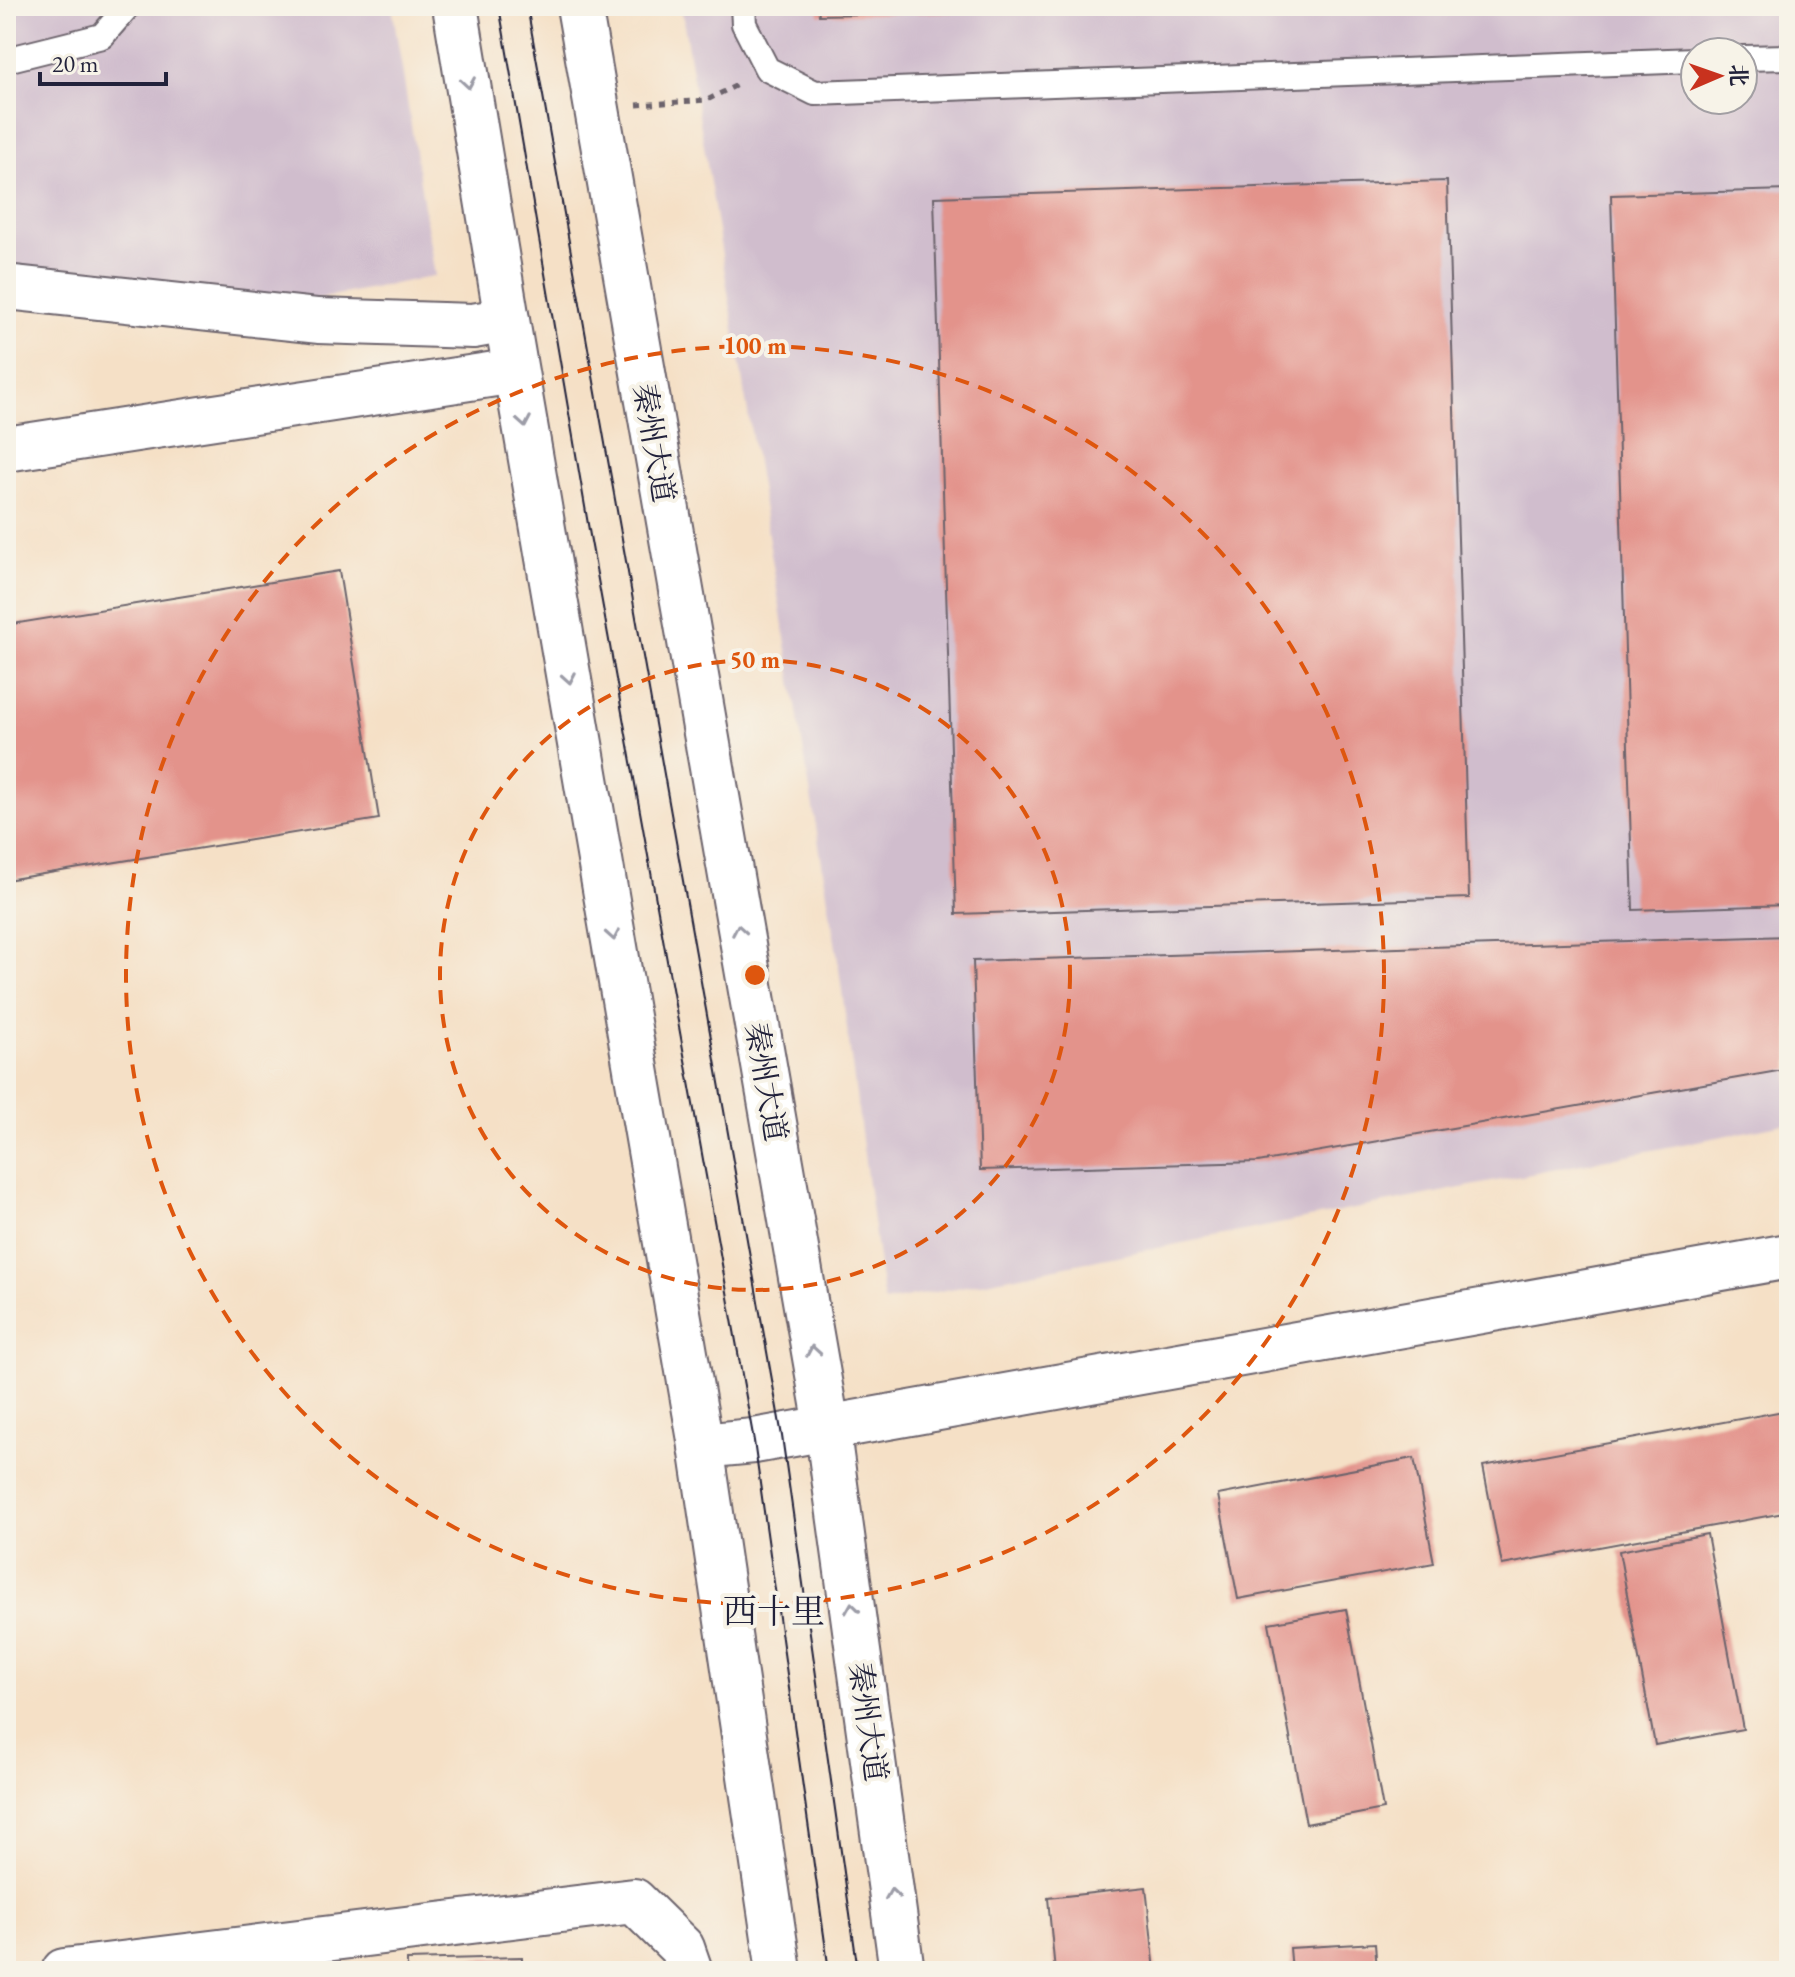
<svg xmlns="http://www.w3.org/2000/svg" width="1795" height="1977" font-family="'EB Garamond','Noto Serif SC',serif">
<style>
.industrial{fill:#d0bdcd;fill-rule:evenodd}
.building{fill:#e3938b}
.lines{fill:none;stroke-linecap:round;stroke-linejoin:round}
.service-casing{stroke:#6c646c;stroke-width:28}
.minor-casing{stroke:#6c646c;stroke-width:48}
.tertiary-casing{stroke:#6c646c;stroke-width:48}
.trunk-casing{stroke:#6c646c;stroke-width:48}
.path{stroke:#6c646c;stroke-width:5;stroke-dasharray:6 6;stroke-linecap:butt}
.service{stroke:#fff;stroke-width:24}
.minor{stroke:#fff;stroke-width:44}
.tertiary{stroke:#fff;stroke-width:44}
.trunk{stroke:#fff;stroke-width:44}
.tram{stroke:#22223b;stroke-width:2}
.oneway{stroke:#9c9ca7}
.ring{fill:none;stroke:#de560e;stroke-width:4;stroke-dasharray:14 10}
.labels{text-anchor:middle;stroke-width:8;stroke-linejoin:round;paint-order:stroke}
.street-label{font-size:30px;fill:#22223b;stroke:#f7f3e8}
.quarter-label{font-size:34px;fill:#22223b;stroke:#f7f3e8}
.centre{fill:#de560e;stroke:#f7f3e8;stroke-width:4}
.ring-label{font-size:24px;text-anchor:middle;font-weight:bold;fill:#de560e;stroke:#f7f3e8;stroke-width:8;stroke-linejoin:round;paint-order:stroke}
</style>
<rect width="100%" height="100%" fill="#f7f3e8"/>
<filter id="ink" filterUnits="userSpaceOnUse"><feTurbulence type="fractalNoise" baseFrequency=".0125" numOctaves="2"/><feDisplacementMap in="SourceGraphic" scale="16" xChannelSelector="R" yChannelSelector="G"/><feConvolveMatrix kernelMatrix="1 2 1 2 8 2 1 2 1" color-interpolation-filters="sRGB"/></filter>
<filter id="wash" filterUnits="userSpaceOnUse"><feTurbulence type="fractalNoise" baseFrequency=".006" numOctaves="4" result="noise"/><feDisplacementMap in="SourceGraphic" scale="32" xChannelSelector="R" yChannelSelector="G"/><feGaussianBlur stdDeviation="1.8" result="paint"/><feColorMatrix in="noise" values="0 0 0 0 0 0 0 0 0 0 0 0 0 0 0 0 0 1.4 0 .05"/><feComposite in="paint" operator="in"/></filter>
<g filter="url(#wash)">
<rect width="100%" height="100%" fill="#f5e0c6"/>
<path class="industrial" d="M6,6H392L435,276L243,313L6,279Z
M681,6H1789V1123L884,1302L837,954ZM1695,52H1743V100H1695Z"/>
<g id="blocks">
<path class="building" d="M818,6H1112V9L819,15Z
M1447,181L1469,898L956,914L934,197Z
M1789,190V905L1633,910L1611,195Z
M339,571L379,819L6,880V625Z
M1789,936V1069L1258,1162L980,1170L973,961Z
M1789,1410V1512L1502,1565L1483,1466Z
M1414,1458L1434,1563L1238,1599L1218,1495Z
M1707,1534L1743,1729L1655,1745L1619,1551Z
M1346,1609L1383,1809L1306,1824L1269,1623Z
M1146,1887L1155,1971H1055L1048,1898Z
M1375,1943L1377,1971H1292L1290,1948Z
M522,1957V1971H407V1960Z"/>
</g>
</g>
<g filter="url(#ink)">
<use href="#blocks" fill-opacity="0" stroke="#6c646c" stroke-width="2"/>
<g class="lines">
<defs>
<path id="service" d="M743,6L744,24L767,69L815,93L1695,60
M1743,58L1789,57
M6,60L102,36L128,6"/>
<path id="minor" d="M6,287L318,321L473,326L507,320
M6,449L515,371
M64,1971L634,1901L682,1948L690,1971"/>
<path id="tertiary" d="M701,1446L754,1441L1789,1256"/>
<path id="trunk" d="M455,6L507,320L701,1446L779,1971
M579,6L827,1426L902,1971"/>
</defs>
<use href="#service" class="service-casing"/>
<use href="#minor" class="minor-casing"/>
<use href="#tertiary" class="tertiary-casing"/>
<use href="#trunk" class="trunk-casing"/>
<path class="path" d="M637,105L707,100L739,84"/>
<use href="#service" class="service"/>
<use href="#minor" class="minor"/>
<use href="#tertiary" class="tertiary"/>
<use href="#trunk" class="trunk"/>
<path class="tram" d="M499,6L589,530L754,1441L829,1971
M527,6L782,1436L858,1971"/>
</g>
<defs><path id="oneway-chevron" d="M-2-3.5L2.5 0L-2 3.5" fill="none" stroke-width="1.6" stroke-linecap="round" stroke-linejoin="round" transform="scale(2)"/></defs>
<g class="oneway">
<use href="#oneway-chevron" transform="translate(468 83) rotate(81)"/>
<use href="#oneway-chevron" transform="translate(524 422) rotate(80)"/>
<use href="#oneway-chevron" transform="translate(569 678) rotate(80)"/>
<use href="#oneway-chevron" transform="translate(739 930) rotate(-100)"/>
<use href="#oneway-chevron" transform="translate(613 935) rotate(80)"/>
<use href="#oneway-chevron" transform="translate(813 1351) rotate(-100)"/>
<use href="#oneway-chevron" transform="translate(852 1608) rotate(-98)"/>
<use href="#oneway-chevron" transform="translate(892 1894) rotate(-98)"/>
</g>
</g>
<g class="ring">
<circle cx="755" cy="975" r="315"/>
<circle cx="755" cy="975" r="629"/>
</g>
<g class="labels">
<g class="street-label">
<text transform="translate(654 443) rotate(80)" y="10">秦州大道</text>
<text transform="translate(766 1082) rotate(80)" y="10">秦州大道</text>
<text transform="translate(868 1722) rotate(82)" y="10">秦州大道</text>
</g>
<g class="quarter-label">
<text x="774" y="1623">西十里</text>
</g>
</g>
<circle cx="755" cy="975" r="12" class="centre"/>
<g class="ring-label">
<text x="755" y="354">100 m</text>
<text x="755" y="668">50 m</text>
</g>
<rect width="1795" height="1977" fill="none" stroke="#f7f3e8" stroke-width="32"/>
<g transform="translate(1719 76) rotate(88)"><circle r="38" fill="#f7f3e8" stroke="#a29fa3" stroke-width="2"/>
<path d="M0-6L14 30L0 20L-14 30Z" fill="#c8321e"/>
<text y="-12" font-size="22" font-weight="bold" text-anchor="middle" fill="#22223b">北</text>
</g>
<path d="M40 72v12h126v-12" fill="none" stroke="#22223b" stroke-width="4"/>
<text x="52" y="72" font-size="24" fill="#22223b" stroke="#f7f3e8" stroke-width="6" paint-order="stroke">20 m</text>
</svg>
